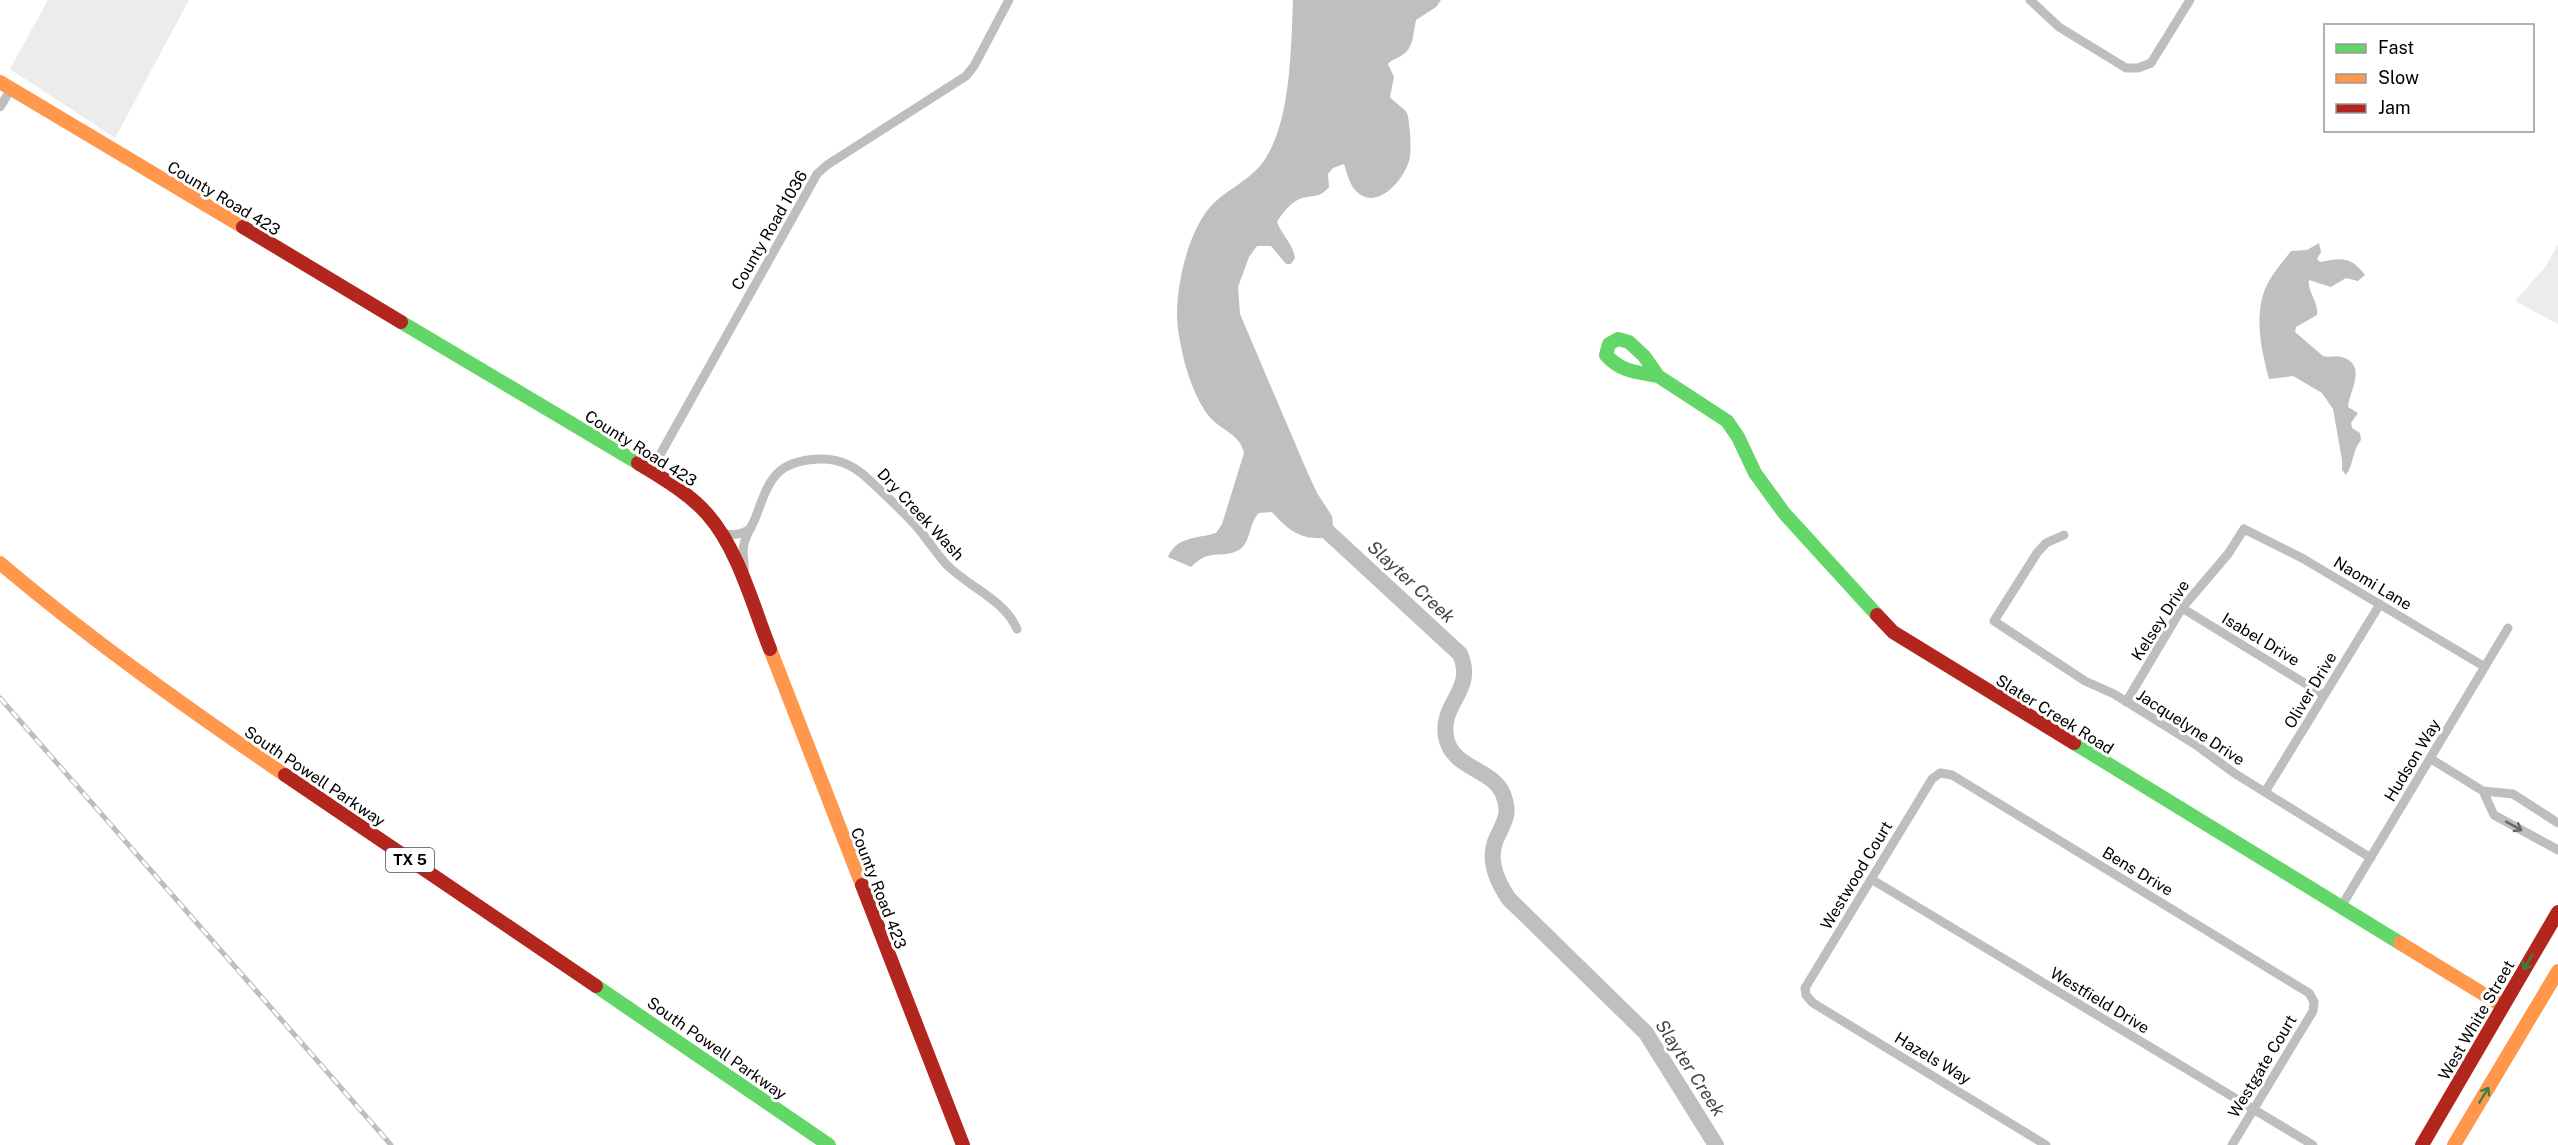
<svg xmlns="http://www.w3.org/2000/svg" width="2558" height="1145" font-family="'Public Sans',sans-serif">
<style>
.green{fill:#ececec}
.water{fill:#bfbfbf}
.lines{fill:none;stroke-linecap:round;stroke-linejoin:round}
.river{stroke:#bfbfbf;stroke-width:16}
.street{stroke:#bebebe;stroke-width:9}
.fast{stroke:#63d668;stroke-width:14}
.slow{stroke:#ff974d;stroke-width:14}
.jam{stroke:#b3261e;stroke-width:14}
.rail-casing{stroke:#bebebe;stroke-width:5}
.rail{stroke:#fff;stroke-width:3;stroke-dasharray:9;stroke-linecap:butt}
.oneway{stroke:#686868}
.oneway2{stroke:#3b803e}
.labels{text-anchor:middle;stroke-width:6;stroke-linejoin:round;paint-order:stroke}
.shield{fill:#fff;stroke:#4c4c4c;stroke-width:1.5}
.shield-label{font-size:15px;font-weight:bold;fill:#000}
.street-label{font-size:16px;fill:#000;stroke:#fff}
.water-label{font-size:18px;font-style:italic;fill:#444;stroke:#fff}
</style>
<rect width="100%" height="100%" fill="#fff"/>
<path class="green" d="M48,0H189L115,138L10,69Z
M2558,244V324L2515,301L2546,266Z"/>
<path class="water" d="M1293,0H1441L1436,7L1416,20C1413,33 1414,49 1401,56C1396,59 1393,59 1388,64L1394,77L1390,97C1395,103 1403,107 1407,113C1409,118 1409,127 1410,132C1410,143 1412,154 1408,164C1401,183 1375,212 1355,190C1349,183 1347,173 1344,164L1333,168L1328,174L1329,187C1320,198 1314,195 1302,198C1292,201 1282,213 1277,222C1282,235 1293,244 1295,258L1291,264H1286L1271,246H1257L1249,257L1238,287L1240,314L1306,469L1317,493L1332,516L1333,524L1324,538C1300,540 1287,529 1272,512L1259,513C1249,522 1251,543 1239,550C1220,560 1211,547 1191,567L1168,557C1177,536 1196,539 1216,533L1222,524L1244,453C1240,433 1219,430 1208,415C1191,392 1182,357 1178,329C1173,294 1188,225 1216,201C1233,186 1255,177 1267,156C1291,116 1291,47 1293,0Z
M2319,243L2321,252L2317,259L2320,262C2342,257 2352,257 2365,275L2358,281L2346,278L2331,287L2309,280C2307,292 2319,302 2317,315L2296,327L2295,332L2323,356C2329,358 2336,355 2342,357C2368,365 2349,392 2348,407L2358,413L2351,423L2352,428L2360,433L2361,440C2352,451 2354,464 2346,475L2342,470V460L2333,409L2322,393L2293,376L2269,379C2262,353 2255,322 2263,295C2267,280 2281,264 2291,251L2307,250Z"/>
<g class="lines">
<path class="river" d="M1314,515L1329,533L1460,654C1476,691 1440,702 1446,737C1452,769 1492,768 1503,794C1512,816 1502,824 1495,842C1488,862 1498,883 1509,899L1646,1033L1716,1145"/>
<path class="street" d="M2030,0L2059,27L2126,68H2138L2151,63L2190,0
M0,107L11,89
M651,471L817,174L827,165L966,76L974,66L1009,0
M721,533C732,536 742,535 751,528
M2064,535L2046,543L2037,553L1994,621L2085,681L2114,694L2196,745L2234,773L2371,858
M743,580C747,567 741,557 744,544C746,535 751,527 755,519C769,481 774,461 819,459C837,458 851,464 865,476C883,493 902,510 918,528C928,540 936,553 946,564C968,587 1004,599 1017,629
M2182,608L2324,695
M2126,702L2182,608L2228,554L2244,529L2302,558L2485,667
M2431,759L2483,791L2513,794L2558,823
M2483,791L2494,815L2558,850
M2265,792L2380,604
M1871,879L2313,1145
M2341,907L2508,628
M2046,1145L1813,1003L1806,995L1805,988L1932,779L1940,773L1952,775L2309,993L2314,1002L2313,1011L2232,1145"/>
<path class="fast" d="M401,322L638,463
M1658,376C1637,372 1621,372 1606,355L1609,344L1618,339L1629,342L1644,356L1658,376L1727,421L1738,437L1755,473L1784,513L1877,615
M2074,743L2400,943
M596,986L829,1145"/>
<path class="slow" d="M0,82L243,227
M0,563C91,640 187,708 285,775
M770,649L862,885
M2400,943L2503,1006
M2454,1145L2558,971"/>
<path class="jam" d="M243,227L401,322
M638,463C662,478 689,493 708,515C738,549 753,606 770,649
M1877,615L1893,632L2074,743
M285,775L596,986
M862,885L963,1145
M2422,1145L2558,912"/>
<defs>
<path id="rail" d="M0,698L391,1145"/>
</defs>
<use href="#rail" class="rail-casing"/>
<use href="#rail" class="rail"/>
</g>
<defs><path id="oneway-shaft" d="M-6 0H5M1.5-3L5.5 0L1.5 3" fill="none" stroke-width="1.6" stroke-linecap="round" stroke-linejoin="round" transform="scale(1.5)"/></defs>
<use class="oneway" href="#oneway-shaft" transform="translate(2514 826) rotate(29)"/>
<g class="oneway2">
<use href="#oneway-shaft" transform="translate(2528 962) rotate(121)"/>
<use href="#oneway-shaft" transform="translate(2484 1095) rotate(-59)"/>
</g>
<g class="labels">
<rect class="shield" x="386" y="848" width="48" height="24" rx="4.5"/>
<g class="shield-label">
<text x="410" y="865">TX 5</text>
</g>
<g class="street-label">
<text transform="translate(224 198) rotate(31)" y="6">County Road 423</text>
<text transform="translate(769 230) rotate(-60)" y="6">County Road 1036</text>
<text transform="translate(641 448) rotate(32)" y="6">County Road 423</text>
<text transform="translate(921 514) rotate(47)" y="6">Dry Creek Wash</text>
<text transform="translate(2373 583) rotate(31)" y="6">Naomi Lane</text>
<text transform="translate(2160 620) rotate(-57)" y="6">Kelsey Drive</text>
<text transform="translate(2261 639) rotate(31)" y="6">Isabel Drive</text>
<text transform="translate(2310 690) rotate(-59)" y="6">Oliver Drive</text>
<text transform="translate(2055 714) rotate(32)" y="6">Slater Creek Road</text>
<text transform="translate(2191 727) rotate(33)" y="6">Jacquelyne Drive</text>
<text transform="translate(2412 760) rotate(-59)" y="6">Hudson Way</text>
<text transform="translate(315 776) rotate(34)" y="6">South Powell Parkway</text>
<text transform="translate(2138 871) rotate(31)" y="6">Bens Drive</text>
<text transform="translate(1856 875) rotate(-59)" y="6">Westwood Court</text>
<text transform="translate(879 888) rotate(69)" y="6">County Road 423</text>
<text transform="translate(2100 1000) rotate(31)" y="6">Westfield Drive</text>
<text transform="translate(2476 1020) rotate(-60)" y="6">West White Street</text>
<text transform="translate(717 1048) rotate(35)" y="6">South Powell Parkway</text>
<text transform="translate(1933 1058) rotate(31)" y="6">Hazels Way</text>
<text transform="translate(2262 1066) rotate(-59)" y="6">Westgate Court</text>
</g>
<g class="water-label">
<text transform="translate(1411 582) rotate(43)" y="6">Slayter Creek</text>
<text transform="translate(1690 1068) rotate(57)" y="6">Slayter Creek</text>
</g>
</g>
<rect x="2324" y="24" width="210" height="108" fill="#ffffff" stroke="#999999" stroke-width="1.5"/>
<rect x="2336" y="44" width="30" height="9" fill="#63d668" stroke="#999999" stroke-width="1.5"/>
<text x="2378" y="54" font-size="18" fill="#000000">Fast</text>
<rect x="2336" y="74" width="30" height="9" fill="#ff974d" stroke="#999999" stroke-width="1.5"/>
<text x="2378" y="84" font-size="18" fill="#000000">Slow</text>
<rect x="2336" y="104" width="30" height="9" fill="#b3261e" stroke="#999999" stroke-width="1.5"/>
<text x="2378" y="114" font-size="18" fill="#000000">Jam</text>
</svg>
